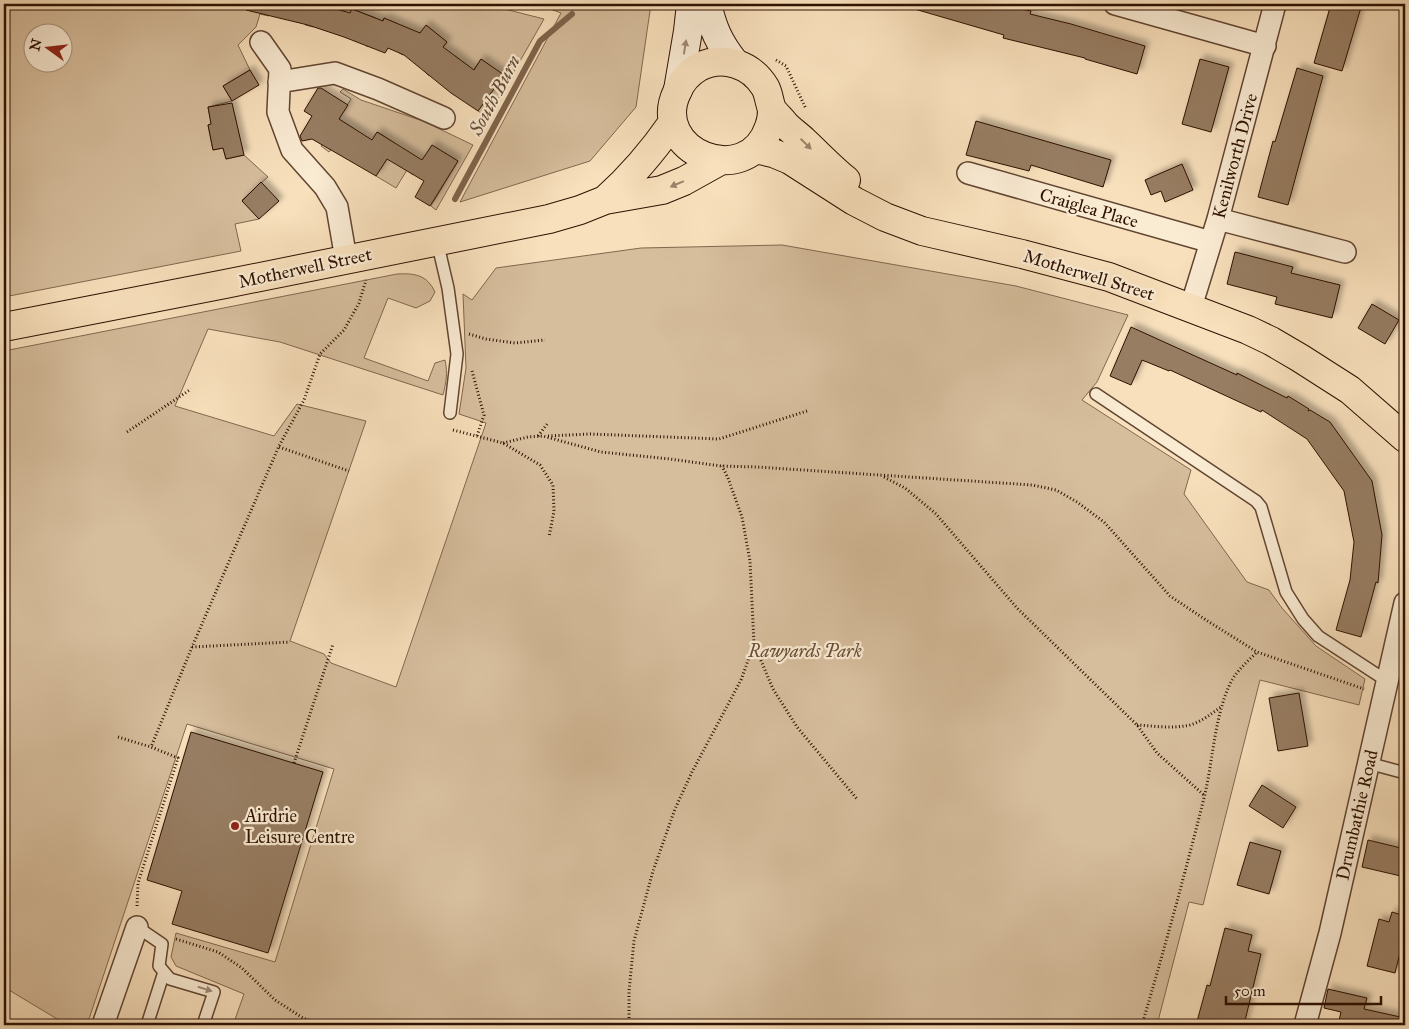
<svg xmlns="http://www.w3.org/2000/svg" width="1409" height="1029" font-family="'IM FELL Great Primer',serif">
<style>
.green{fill:#d6bd9c;stroke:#82674e;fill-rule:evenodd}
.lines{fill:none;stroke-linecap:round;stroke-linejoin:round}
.stream{stroke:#7e634b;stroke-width:6}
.building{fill:#977d62;stroke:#2e1101;filter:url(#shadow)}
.lane-casing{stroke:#604530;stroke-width:14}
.street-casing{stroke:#604530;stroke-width:24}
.secondary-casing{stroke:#2e1101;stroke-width:30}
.primary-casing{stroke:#2e1101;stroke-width:30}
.path{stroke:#2e1101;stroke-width:3;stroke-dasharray:1 2.5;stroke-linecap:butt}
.lane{stroke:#faebd3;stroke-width:11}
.street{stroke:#faebd3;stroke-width:21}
.secondary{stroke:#faebd3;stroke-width:28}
.primary{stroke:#f8e0bc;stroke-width:28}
.oneway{fill:#9e8974}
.oneway2{fill:#9d8368}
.poi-dot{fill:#8f2418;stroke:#faebd3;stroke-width:2}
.labels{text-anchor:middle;stroke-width:4.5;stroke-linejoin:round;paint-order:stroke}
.street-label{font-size:18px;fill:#2e1101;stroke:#faebd3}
.park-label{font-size:18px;font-style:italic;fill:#694d37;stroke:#faebd3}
.poi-label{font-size:18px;fill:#2e1101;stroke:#faebd3;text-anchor:start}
.water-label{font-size:19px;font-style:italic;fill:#634832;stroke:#faebd3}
</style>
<defs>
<filter id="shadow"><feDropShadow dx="4.5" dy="-4.5" stdDeviation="2.5" flood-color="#0004"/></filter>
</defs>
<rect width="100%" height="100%" fill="#f8e0bc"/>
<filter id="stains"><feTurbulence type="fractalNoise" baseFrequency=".004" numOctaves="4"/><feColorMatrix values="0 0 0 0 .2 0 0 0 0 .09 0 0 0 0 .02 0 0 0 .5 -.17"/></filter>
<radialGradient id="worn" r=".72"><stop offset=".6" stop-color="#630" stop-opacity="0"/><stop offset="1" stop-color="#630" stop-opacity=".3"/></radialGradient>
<path class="green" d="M4,4H273L269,16L260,14L256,27L238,45L250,70L223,86L232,101L208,107L210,118L230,120L208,125L213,150L223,148L226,159L244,155L268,177L242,200L259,219L235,224L241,251L4,297ZM32,32H62V62H32Z
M300,4H485L544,19L488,117L478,111L503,75L481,59L456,95L451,93L470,67L455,56L446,67L439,62L429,76L424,71L447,42L427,26L403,55L399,53L409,29L384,18L371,47L366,46L376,18L352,9L341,36L343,11L326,6L323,16L316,14L313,27L305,25L308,11L299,8Z
M537,4H651L636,107L590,161L460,202L561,13Z
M343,89L361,100L423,121L473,145L436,210L431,206L458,161L432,145L413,175L407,170L396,188L376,176L396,144L378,132L371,143H337L329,152L321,146L351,99L340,92Z
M782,245L1016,286L1128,315L1097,382L1082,400L1191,470L1184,494L1247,582L1269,590L1282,608L1316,646L1365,679L1359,705L1260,680L1203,905L1189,902L1157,1025H233L244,994L176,966L171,957L176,933L275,962L334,769L187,724L87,1025H67L4,987V351L397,274C415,273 427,275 435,292L430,301L416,308L388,298L364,358L428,381L435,363L445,360C448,373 446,383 443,395L280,342L208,329L175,406L274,436L297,404L366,421L290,641L324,654L331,663L396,687L486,423L459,414L466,368L463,294L472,300L496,268L641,248Z"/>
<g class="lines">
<path class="stream" d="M455,199L540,41L572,14"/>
</g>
<path class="building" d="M246,4H319L350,13L352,9L383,21L384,18L420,33L426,25L447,42L443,47L474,70L481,59L504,75L478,111L451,93L404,55L388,48L385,53L344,37L308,25L246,10Z
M912,4H999L1031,11L1030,14L1071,24L1145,46L1137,74L1085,59V58L1003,38L1004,35L911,8Z
M1331,4H1362L1342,71L1314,63Z
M1200,59L1229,67L1211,132L1182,124Z
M1297,68L1323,76L1288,205L1258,197L1273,141L1275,142Z
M250,70L259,85L232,101L223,86Z
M318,88H321L348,105L339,119L372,140L377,132L422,160L432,145L458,161L430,206L415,197L424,181L387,159L376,176L312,139L302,141L300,136L312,116L304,111Z
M232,103L244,155L226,159L223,148L213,150L208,125L211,124L208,107Z
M976,121L1111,160L1103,187L1031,165L1029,171L966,155Z
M1182,164L1193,190L1165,202L1161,191L1151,195L1145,180Z
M261,182L279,201L259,219L242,201Z
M1235,252L1293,267L1291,273L1340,285L1332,318L1275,304L1277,297L1227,284Z
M1372,304L1399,320L1385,344L1358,328Z
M1131,327L1237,375V373L1287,398L1288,396L1309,409L1308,411L1310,410L1330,422L1372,481L1382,535L1378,583L1376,582L1361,637L1336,630L1350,580L1354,542L1344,491L1307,439L1262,410L1261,412L1170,370L1169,371L1142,360L1131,385L1110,376Z
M1299,693L1308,746L1278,751L1269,698Z
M191,732L323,772L268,953L172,924L182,891L147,880Z
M1262,785L1296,807L1283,828L1249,806Z
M1368,840L1405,849V877L1362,867Z
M1250,842L1281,851L1269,894L1237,885Z
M1392,912L1405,916V933L1395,973L1367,966L1379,919L1389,922Z
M1225,928L1252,935L1248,951L1261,954L1244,1025H1196L1207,985L1210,986Z
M1328,989L1367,998L1364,1009L1405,1018L1404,1025H1338L1341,1012L1324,1008Z"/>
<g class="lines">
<defs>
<path id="lane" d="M437,241L448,288L457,354L450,413
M1096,394L1256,501L1261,507L1286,592L1303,619L1318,636L1387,681
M1368,763L1405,773
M137,927L162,944L159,966L170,979L214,992L203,1025
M147,1025L164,972"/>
<path id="street" d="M1115,4L1265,46
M261,42L280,69L278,112L292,150L325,187L337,207L346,259
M279,82L335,73L378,89L444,118
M968,173L1211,242
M1218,219L1345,252
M1191,307L1218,219L1275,4
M103,1025L137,927
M1305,1025L1330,933L1405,603"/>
<path id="secondary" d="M707,4C713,29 719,43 735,63
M678,90L688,31L691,4"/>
<path id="primary" d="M772,109C772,115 771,122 769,127C747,192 649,151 677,92C681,82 689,73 699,67C723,55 751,64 765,87C769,94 769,102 772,109C775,114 781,119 784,123C790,130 798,135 804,141C818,154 831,168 846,180
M755,149L773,153L790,160L854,201L885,217L922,231L1022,254L1109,277L1248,330L1271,341L1300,358L1350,390L1405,438
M605,200C632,176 653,151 673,122
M4,327L225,284L549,219L580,210L605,200L662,190L684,181L720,161"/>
</defs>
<use href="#lane" class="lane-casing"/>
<use href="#street" class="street-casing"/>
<use href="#secondary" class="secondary-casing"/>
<use href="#primary" class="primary-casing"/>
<path class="path" d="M776,60L786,66L806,109
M469,334L486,339L515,343L545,340
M472,371L484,415L477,436
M453,430L503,443L540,465L553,485L554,511L549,537
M127,432L191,389
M538,436L548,423
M548,436L590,434L719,439L807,411
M503,443L528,437L543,436L601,452L670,459L721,466L757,467L1032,485L1056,490L1077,502L1104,522L1170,596L1206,620L1257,652L1364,689
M279,447L349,471
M884,477L905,488L936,514L1017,608L1137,725L1157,753L1205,796
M754,644L773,689L797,727L857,799
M192,647L290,642
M1137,725C1154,726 1173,729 1190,725C1201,722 1211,714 1221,707
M118,737L151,747
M294,763L333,644
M137,906L138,883L178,758L151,747L192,647L279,446L304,400L320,354L344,330L359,303L366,280
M176,939L218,952L242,968L275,1000L303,1018L321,1025
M629,1025V991L634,941L653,871L675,809L692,772L741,680L754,644L750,561L742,517L728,478L722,466
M1142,1025C1164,950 1185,874 1204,798C1213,762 1214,718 1230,684C1236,671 1247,662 1257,652"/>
<use href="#lane" class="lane"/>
<use href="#street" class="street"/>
<use href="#secondary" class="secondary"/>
<use href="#primary" class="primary"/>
</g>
<defs><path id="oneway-solid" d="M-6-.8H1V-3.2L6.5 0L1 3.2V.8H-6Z" transform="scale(1.25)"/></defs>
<g class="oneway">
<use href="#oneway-solid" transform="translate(685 47) rotate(-81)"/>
<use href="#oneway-solid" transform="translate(205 989) rotate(17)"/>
</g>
<g class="oneway2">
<use href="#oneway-solid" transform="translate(806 144) rotate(44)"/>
<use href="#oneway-solid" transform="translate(677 184) rotate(157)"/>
</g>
<circle class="poi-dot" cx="235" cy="826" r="5"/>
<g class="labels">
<g class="street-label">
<text transform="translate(1235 156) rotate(-75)" y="6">Kenilworth Drive</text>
<text transform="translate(1089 208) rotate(16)" y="6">Craiglea Place</text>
<text transform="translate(305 268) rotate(-12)" y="6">Motherwell Street</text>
<text transform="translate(1089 275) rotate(17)" y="6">Motherwell Street</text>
<text transform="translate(1357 815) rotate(-77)" y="6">Drumbathie Road</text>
</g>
<g class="park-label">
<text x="805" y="657">Rawyards Park</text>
</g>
<g class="poi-label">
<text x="245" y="822">Airdrie<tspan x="245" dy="21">Leisure Centre</tspan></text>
</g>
<g class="water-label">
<text transform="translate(494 95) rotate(-62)" y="7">South Burn</text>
</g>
</g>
<rect width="1409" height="1029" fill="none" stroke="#f8e0bc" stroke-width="20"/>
<rect x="5" y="5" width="1399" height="1019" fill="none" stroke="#2e1101" stroke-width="2.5"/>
<rect x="10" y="10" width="1389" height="1009" fill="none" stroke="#2e1101"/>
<g transform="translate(48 48) rotate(285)"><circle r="24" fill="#faebd3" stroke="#a8947f"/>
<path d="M0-4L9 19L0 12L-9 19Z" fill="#8f2418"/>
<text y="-8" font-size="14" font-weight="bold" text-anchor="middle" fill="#2e1101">N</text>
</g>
<path d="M1226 996v8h155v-8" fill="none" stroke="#2e1101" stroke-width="2.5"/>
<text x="1234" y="996" font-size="15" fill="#2e1101" stroke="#faebd3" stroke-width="4" paint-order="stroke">50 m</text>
<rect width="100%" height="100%" filter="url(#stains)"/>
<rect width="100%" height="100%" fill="url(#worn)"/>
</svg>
